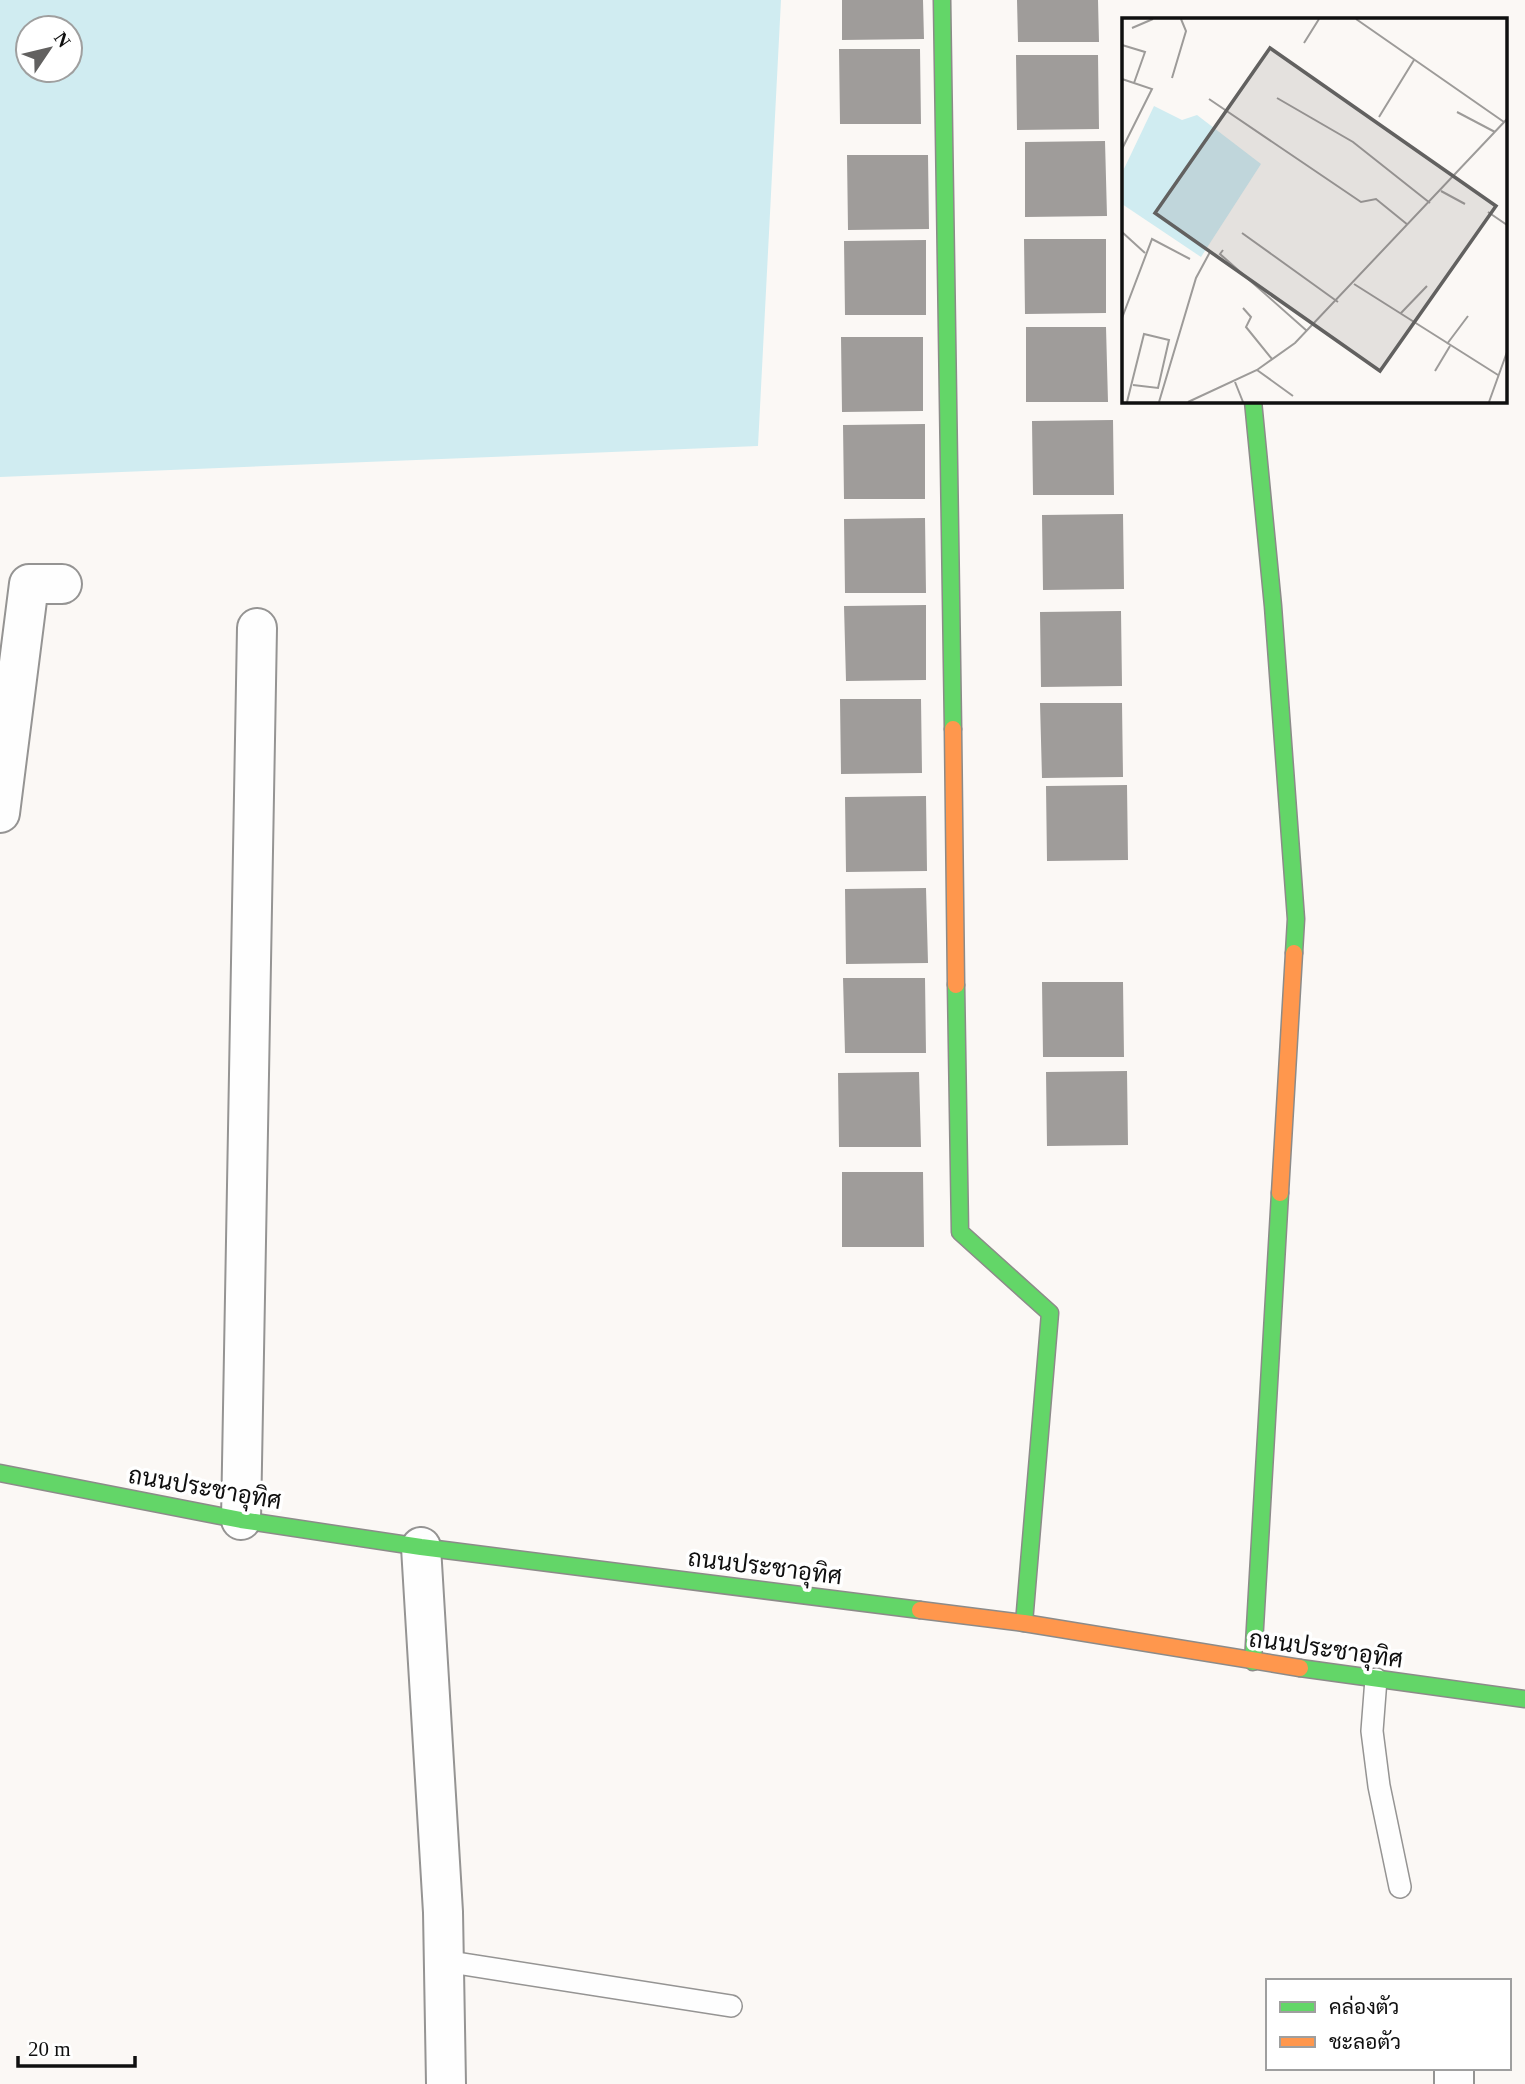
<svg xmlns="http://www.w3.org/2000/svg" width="1525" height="2084" font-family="'Times New Roman',Sarabun,serif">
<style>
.water{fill:#d0ecf1;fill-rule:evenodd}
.building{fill:#9f9c9a}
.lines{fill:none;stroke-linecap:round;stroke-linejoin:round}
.lane-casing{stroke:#959493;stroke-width:24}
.street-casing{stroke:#959493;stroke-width:42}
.fast-casing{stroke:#8c8b89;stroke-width:19}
.slow-casing{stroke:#8c8b89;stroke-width:19}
.lane{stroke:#fefefe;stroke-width:21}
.street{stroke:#fefefe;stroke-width:38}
.fast{stroke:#63d668;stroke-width:16}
.slow{stroke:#ff974d;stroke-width:16}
.labels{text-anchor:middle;stroke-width:7;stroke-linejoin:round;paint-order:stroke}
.street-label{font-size:24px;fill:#0f0f0f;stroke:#fff}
.inset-road{fill:none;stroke:#9d9b99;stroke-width:2}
.view{fill:#626160;fill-opacity:0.15;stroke:#626160;stroke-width:3.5}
.inset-edge{fill:none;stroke:#0f0f0f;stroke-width:3.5}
</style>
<rect width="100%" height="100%" fill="#fbf8f5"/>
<path class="water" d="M0,0H781L758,446L0,477ZM28,28H70V70H28Z"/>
<path class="building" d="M842,0H923L924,39L842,40Z
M1017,0H1098L1099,42H1018Z
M839,49H920L921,124H840Z
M1016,55H1098L1099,129L1017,130Z
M1105,141L1107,216L1025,217V142Z
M847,155H928L929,229L848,230Z
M1024,239H1106V313L1025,314Z
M926,240V315H845L844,241Z
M1026,327H1106L1108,402H1026Z
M841,337H923V411L842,412Z
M1113,420L1114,495H1033L1032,421Z
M925,424V499H844L843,425Z
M1123,514L1124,589L1043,590L1042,515Z
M925,518L926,593H845L844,519Z
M926,605V680L846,681L844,606Z
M1121,611L1122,686L1041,687L1040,612Z
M840,699H921L922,773L841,774Z
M1040,703H1122L1123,777L1042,778Z
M1127,785L1128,860L1047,861L1046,786Z
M926,796L927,871L846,872L845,797Z
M926,888L928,963L846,964L845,889Z
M843,978H925L926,1053H845Z
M1042,982H1123L1124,1057H1043Z
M1127,1071L1128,1145L1047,1146L1046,1072Z
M919,1072L921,1147H839L838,1073Z
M842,1172H923L924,1247H842Z"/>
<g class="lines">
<defs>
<path id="lane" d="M1376,1679L1372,1731L1379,1786L1400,1887
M444,1961L731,2006"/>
<path id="street" d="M0,813L29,584H62
M241,1520L257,628
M421,1547L443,1912L446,2084
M1454,2084V2068"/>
<path id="fast" d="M942,0L953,729
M1253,401L1273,606L1296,919L1294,953
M956,985L960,1232L1050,1313L1024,1623
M0,1473L241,1520L421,1547L920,1610
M1253,1662L1280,1193
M1300,1668L1525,1699"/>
<path id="slow" d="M953,729L956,985
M1280,1193L1294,953
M920,1610L1024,1623L1300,1668"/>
</defs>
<use href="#lane" class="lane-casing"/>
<use href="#street" class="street-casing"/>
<use href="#fast" class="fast-casing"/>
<use href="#slow" class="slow-casing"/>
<use href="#lane" class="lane"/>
<use href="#street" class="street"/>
<use href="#fast" class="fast"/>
<use href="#slow" class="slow"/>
</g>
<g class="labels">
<g class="street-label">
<text transform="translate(205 1488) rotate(10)" y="8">ถนนประชาอุทิศ</text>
<text transform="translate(765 1567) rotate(7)" y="8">ถนนประชาอุทิศ</text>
<text transform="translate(1326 1649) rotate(8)" y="8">ถนนประชาอุทิศ</text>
</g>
</g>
<g transform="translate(1122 18)">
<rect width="385" height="385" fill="#fbf8f5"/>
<path d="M32,88L60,102L75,97L139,146L79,239L0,186V155Z" fill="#d0ecf1"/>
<path class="inset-road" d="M234,1L382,104M10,10L31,1M182,25L197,1M0,27L23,34L12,65M50,60L64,13L59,1M0,61L30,71L0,131M155,80L231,124L308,185M87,81L239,184L254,181L286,207M335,94L373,114M257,99L292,42M319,173L343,186M366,194L385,207M0,214L23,235M120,215L216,284M101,232L98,236L185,313M232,266L376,357M121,290L129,299L124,309L150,341M279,295L305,268M0,300L30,221L68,241M325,326L346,298M135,352L171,378M313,353L328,328M113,364L121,384M5,384L22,316L47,322L36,370L11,367M37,384L74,260L88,234M66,384L135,352L173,325L385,101M367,384L385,334"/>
<path class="view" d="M148,30L374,188L258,353L33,195Z"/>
<rect width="385" height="385" class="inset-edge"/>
</g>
<rect x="1266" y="1979" width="245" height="91" fill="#ffffff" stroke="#9f9f9f" stroke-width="2"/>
<rect x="1280" y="2002" width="35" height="10" fill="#63d668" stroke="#9f9f9f" stroke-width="2"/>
<text x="1329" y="2014" font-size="21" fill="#0f0f0f">คล่องตัว</text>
<rect x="1280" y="2037" width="35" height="10" fill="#ff974d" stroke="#9f9f9f" stroke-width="2"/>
<text x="1329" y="2049" font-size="21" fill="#0f0f0f">ชะลอตัว</text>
<g transform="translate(49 49) rotate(55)"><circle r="33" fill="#ffffff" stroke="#9f9f9f" stroke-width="2"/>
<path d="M0-5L12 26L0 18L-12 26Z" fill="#626160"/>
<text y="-10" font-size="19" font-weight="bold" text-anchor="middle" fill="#0f0f0f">N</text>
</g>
<path d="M18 2056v10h117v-10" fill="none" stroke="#0f0f0f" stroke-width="3.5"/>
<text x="28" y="2056" font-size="21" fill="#0f0f0f" stroke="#ffffff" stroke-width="5" paint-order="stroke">20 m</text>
</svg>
